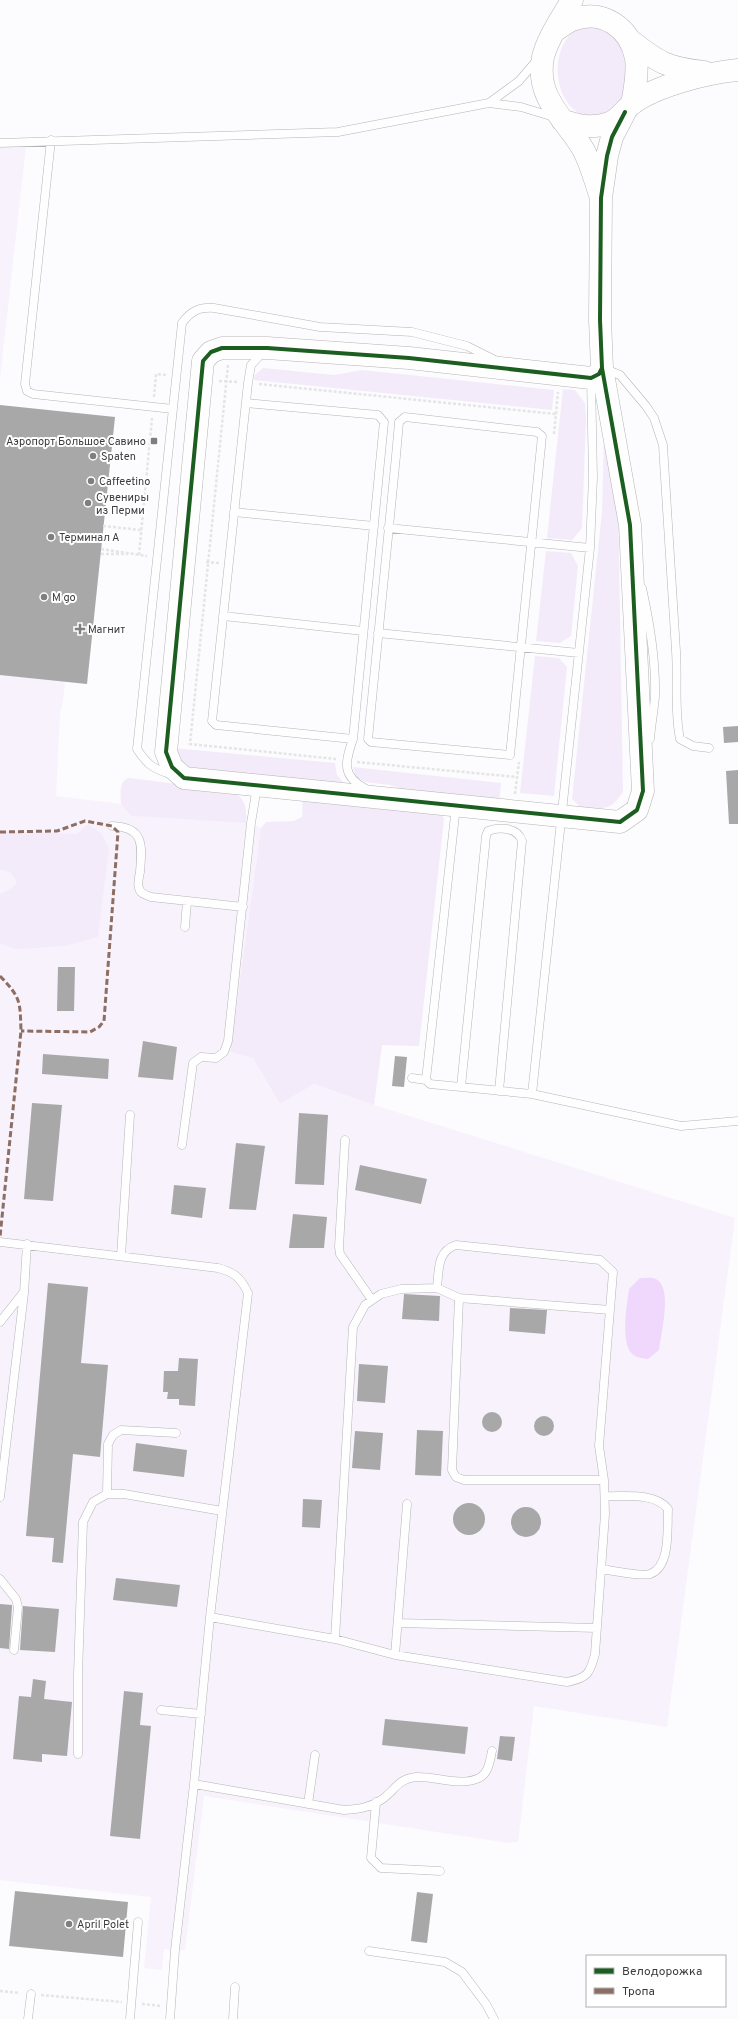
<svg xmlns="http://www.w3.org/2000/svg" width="738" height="2019" font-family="Overpass,sans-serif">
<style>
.built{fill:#f8f2fc}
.green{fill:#f4ebfa}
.water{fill:#efd8fc}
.building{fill:#a8a8a8}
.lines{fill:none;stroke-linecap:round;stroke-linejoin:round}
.lane-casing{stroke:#b5b4b6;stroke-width:9}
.secondary-casing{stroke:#b5b4b6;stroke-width:23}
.path{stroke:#e5e5e5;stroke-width:2.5;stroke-dasharray:3 2;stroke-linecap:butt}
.lane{stroke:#fffeff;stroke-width:8}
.secondary{stroke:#fffeff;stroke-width:22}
.quiet{stroke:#8d6e63;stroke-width:3;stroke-dasharray:6 3;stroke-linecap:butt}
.cycleway-casing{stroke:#fff;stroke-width:6}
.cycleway{stroke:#1b5e20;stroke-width:4}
.poi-dot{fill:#7f7e81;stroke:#fff;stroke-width:1.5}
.labels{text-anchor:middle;stroke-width:4;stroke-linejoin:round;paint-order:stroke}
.poi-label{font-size:11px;fill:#3c3a3e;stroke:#fff;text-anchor:start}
</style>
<rect width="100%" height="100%" fill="#fcfbfd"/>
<path class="built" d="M26,146L0,378V147Z
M0,405L115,417L87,684L65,682L63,701L60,713L56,796L121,804L131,816L251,823L261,828L230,1052L253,1058L280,1104L314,1084L374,1105L735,1218L667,1727L534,1706L518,1842L508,1843L204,1796L185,1950L164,1949L162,1970L144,1968L151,1897L0,1880Z"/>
<path class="green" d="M599,23L627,51L626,87L617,107L601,118C593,117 583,117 577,112C553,95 551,51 573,32C579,27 592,25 599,23Z
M263,368L334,375L362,370L554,390L552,410L254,380L255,375Z
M563,389L575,390L585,403L586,420L582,528L572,540L547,538Z
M604,439L618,499L623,792C609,813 602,808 580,807L572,799L602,512Z
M546,551L571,553L578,566L571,636L560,643L536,641Z
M535,656L559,658L567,667L554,796L520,793Z
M173,748L335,763L337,775L345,785L180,769Z
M353,767L501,783L499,804L418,795L390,785L365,782L355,776Z
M129,778L233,791C246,800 247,808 246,823L131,816L121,804C121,795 118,781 129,778Z
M303,797L441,814L444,819L419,1046L382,1045L374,1105L314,1084L280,1104L253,1058L230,1052L261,828L266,822L294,821L302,817Z
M88,824L102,834L109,848L98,937L65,946L36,948L15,949L0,943V894L11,889L17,882L11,873L0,869V831L77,834Z"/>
<path class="water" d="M640,1278C644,1278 652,1277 656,1279C673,1287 661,1334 659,1350L648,1359C644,1358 638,1358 635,1356C619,1347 627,1305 629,1289Z"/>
<path class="building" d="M0,405L115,417L87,684L0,675Z
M738,726V742L724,743L723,727Z
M738,770V824H729L726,771Z
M58,967H75L74,1011H57Z
M143,1041L177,1047L173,1080L138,1077Z
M43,1054L109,1059L108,1079L42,1074Z
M395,1056L407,1057L404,1087L392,1086Z
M32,1103L62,1105L53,1201L24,1199Z
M299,1113L328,1115L324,1185L295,1184Z
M236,1143L265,1146L256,1210L229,1209Z
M360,1165L427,1179L421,1204L355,1190Z
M174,1185L206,1188L202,1218L171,1214Z
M293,1214L327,1217L324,1248H289Z
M48,1283L88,1287L81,1363L108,1365L100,1457L73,1454L63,1563L52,1562L54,1538L26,1536Z
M404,1294L440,1296L439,1321L402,1319Z
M510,1308L547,1310L545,1334L509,1331Z
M179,1358L198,1359L195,1406L179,1405V1399H167L168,1392H163L164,1371H178Z
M359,1364L388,1366L385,1403L357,1401Z
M482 1422a10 10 0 1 1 20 0a10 10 0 1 1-20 0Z
M534 1426a10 10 0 1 1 20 0a10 10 0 1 1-20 0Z
M417,1430L443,1431L441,1476L415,1475Z
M355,1431L383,1433L380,1470L352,1468Z
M136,1443L187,1450L184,1477L133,1471Z
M303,1499L322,1500L320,1528L302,1527Z
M453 1519a16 16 0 1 1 32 0a16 16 0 1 1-32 0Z
M511 1522a15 15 0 1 1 30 0a15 15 0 1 1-30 0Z
M116,1578L180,1585L177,1607L113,1600Z
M0,1604L12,1605V1607L9,1649L0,1648Z
M23,1606L59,1609L55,1652L20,1650Z
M33,1679L46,1681L44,1699L72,1702L67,1756L42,1754V1762L13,1759L19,1696L31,1697Z
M124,1691L143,1693L140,1725L151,1726L140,1839L110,1836Z
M385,1719L468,1727L465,1754L382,1745Z
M500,1736L515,1737L512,1761L497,1759Z
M15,1891L128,1902L123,1957L9,1946Z
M417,1892L433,1894L427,1943L411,1941Z"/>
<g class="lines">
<defs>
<path id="lane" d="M537,60L519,81L489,103L521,107L554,117
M51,140L25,384L27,391L33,394L173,409
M0,143L338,132L489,103
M264,351L251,365L248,383L212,721L216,725L353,739
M605,369L620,375L646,406L654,418L663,445C667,514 672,583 676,651C678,680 674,710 680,739L693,746L709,748
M246,403L378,415L384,422L353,739C345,762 341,776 366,789
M405,417L537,432L542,436L510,755L371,742L368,739L396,456L399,422Z
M234,512L374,526
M388,528L590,548
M642,588C650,624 656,659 655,696C654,710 651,725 650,739
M223,616L363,631
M378,633L579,653
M173,775C154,769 148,766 137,749L182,323C191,311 199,307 214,308L320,327L412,332L467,346L495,360
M456,806L426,1080L430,1084L532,1094L590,548L593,477L591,378
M112,826C145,827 142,846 140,872C139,877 137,884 139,888C140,894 146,895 151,897L243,907
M185,927L187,901
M412,1078L426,1080
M461,1087L486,836L488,831C500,826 518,828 522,841L499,1091
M532,1094L681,1126L738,1121
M345,1140L339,1247L340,1254L372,1300
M182,1145L193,1063L201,1057L216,1058L224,1052L228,1041L251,823L257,787
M0,1242L218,1268C234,1272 241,1278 248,1293L210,1617L194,1784L175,1950L170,2019
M121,1256L130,1115
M459,1298L452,1470L456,1477L464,1480H604
M0,1322L23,1293
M107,1494L108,1444L113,1435L121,1430L176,1433
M0,1497L24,1293L27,1244
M601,1569C610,1570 643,1577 650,1574C671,1567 667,1528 668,1509C655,1492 624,1497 605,1496
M0,1579L16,1599L18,1607L14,1650
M210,1617L335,1639L395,1655L567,1682C587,1678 590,1674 595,1654L605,1514L604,1480L599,1446L613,1272L600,1260L456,1245C437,1251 439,1270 437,1288
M398,1623L597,1628
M335,1639L353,1327L365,1305L381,1294L401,1289L437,1288L459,1298L610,1310
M395,1655L407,1504
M161,1710L201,1714
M78,1754V1675L83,1522L93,1502L107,1494H124L222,1511
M194,1784L344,1810C358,1809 369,1808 381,1800C395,1791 397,1779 416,1777C436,1776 460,1787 479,1778C489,1773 490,1760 492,1751
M376,1802L371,1858L381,1868L440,1871
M308,1804L315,1755
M369,1951L445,1962L462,1972L486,2004L494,2019
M28,2019L31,1994
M130,2019L138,1922
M233,2019L235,1987"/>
<path id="secondary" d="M572,0C562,18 548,37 543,57C535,99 565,118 583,149C591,164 595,180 600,195
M554,31C560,28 566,22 572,20C603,8 630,28 636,58C638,73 635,89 632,104
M631,41C659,63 668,68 704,72
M562,120C578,126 592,129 609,123C619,120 625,109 633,103C658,85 707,73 738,70
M602,368L599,374L591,378L409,358L267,348H222L211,352L203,361L166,752L172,767L184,778L620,822L637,810L643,791L630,525L602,368L600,320L601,198L607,156L612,137L625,112"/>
</defs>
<use href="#lane" class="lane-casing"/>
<use href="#secondary" class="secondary-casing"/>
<path class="path" d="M228,365L190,744L336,759
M219,381L238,382
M259,384L556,414
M154,397L156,374L167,375
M554,434L558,392
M103,526L141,530
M101,549L147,556
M101,554H128
M139,555L152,418
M206,562L219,563
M357,762L517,777
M515,794L519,762
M0,1991L20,1993
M41,1995L122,2002
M142,2004L161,2006"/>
<use href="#lane" class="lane"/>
<use href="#secondary" class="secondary"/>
<path class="quiet" d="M0,832L57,831L85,821L112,826L118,832L104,1021L99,1027L90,1032L21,1031
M0,976C21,998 20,1001 21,1031L0,1237"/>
<defs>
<path id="cycleway" d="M602,368L599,374L591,378L409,358L267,348H222L211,352L203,361L166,752L172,767L184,778L620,822L637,810L643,791L630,525L602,368L600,320L601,198L607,156L612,137L625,112"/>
</defs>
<use href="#cycleway" class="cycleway-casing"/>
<use href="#cycleway" class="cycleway"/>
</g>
<g class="poi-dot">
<rect x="150" y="437" width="8" height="8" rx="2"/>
<circle cx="93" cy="456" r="4"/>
<circle cx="91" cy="481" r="4"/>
<circle cx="88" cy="503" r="4"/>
<circle cx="51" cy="537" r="4"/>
<circle cx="44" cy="597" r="4"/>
<path d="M78 623h4v4h4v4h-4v4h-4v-4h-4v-4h4z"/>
<circle cx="69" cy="1924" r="4"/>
</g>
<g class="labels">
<g class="poi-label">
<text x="146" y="445" text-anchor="end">Аэропорт Большое Савино</text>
<text x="101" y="460">Spaten</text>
<text x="99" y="485">Caffeetino</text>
<text x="96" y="501">Сувениры<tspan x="96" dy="13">из Перми</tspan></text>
<text x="59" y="541">Терминал А</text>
<text x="52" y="601">М go</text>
<text x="88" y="633">Магнит</text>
<text x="77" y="1928">April Polet</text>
</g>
</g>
<rect x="586" y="1955" width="140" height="52" fill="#ffffff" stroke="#b1b0b2"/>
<rect x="594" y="1968" width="20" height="6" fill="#1b5e20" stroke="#b1b0b2"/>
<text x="622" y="1975" font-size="12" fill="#3c3a3e">Велодорожка</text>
<rect x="594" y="1988" width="20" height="6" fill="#8d6e63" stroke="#b1b0b2"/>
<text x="622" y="1995" font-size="12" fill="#3c3a3e">Тропа</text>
</svg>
